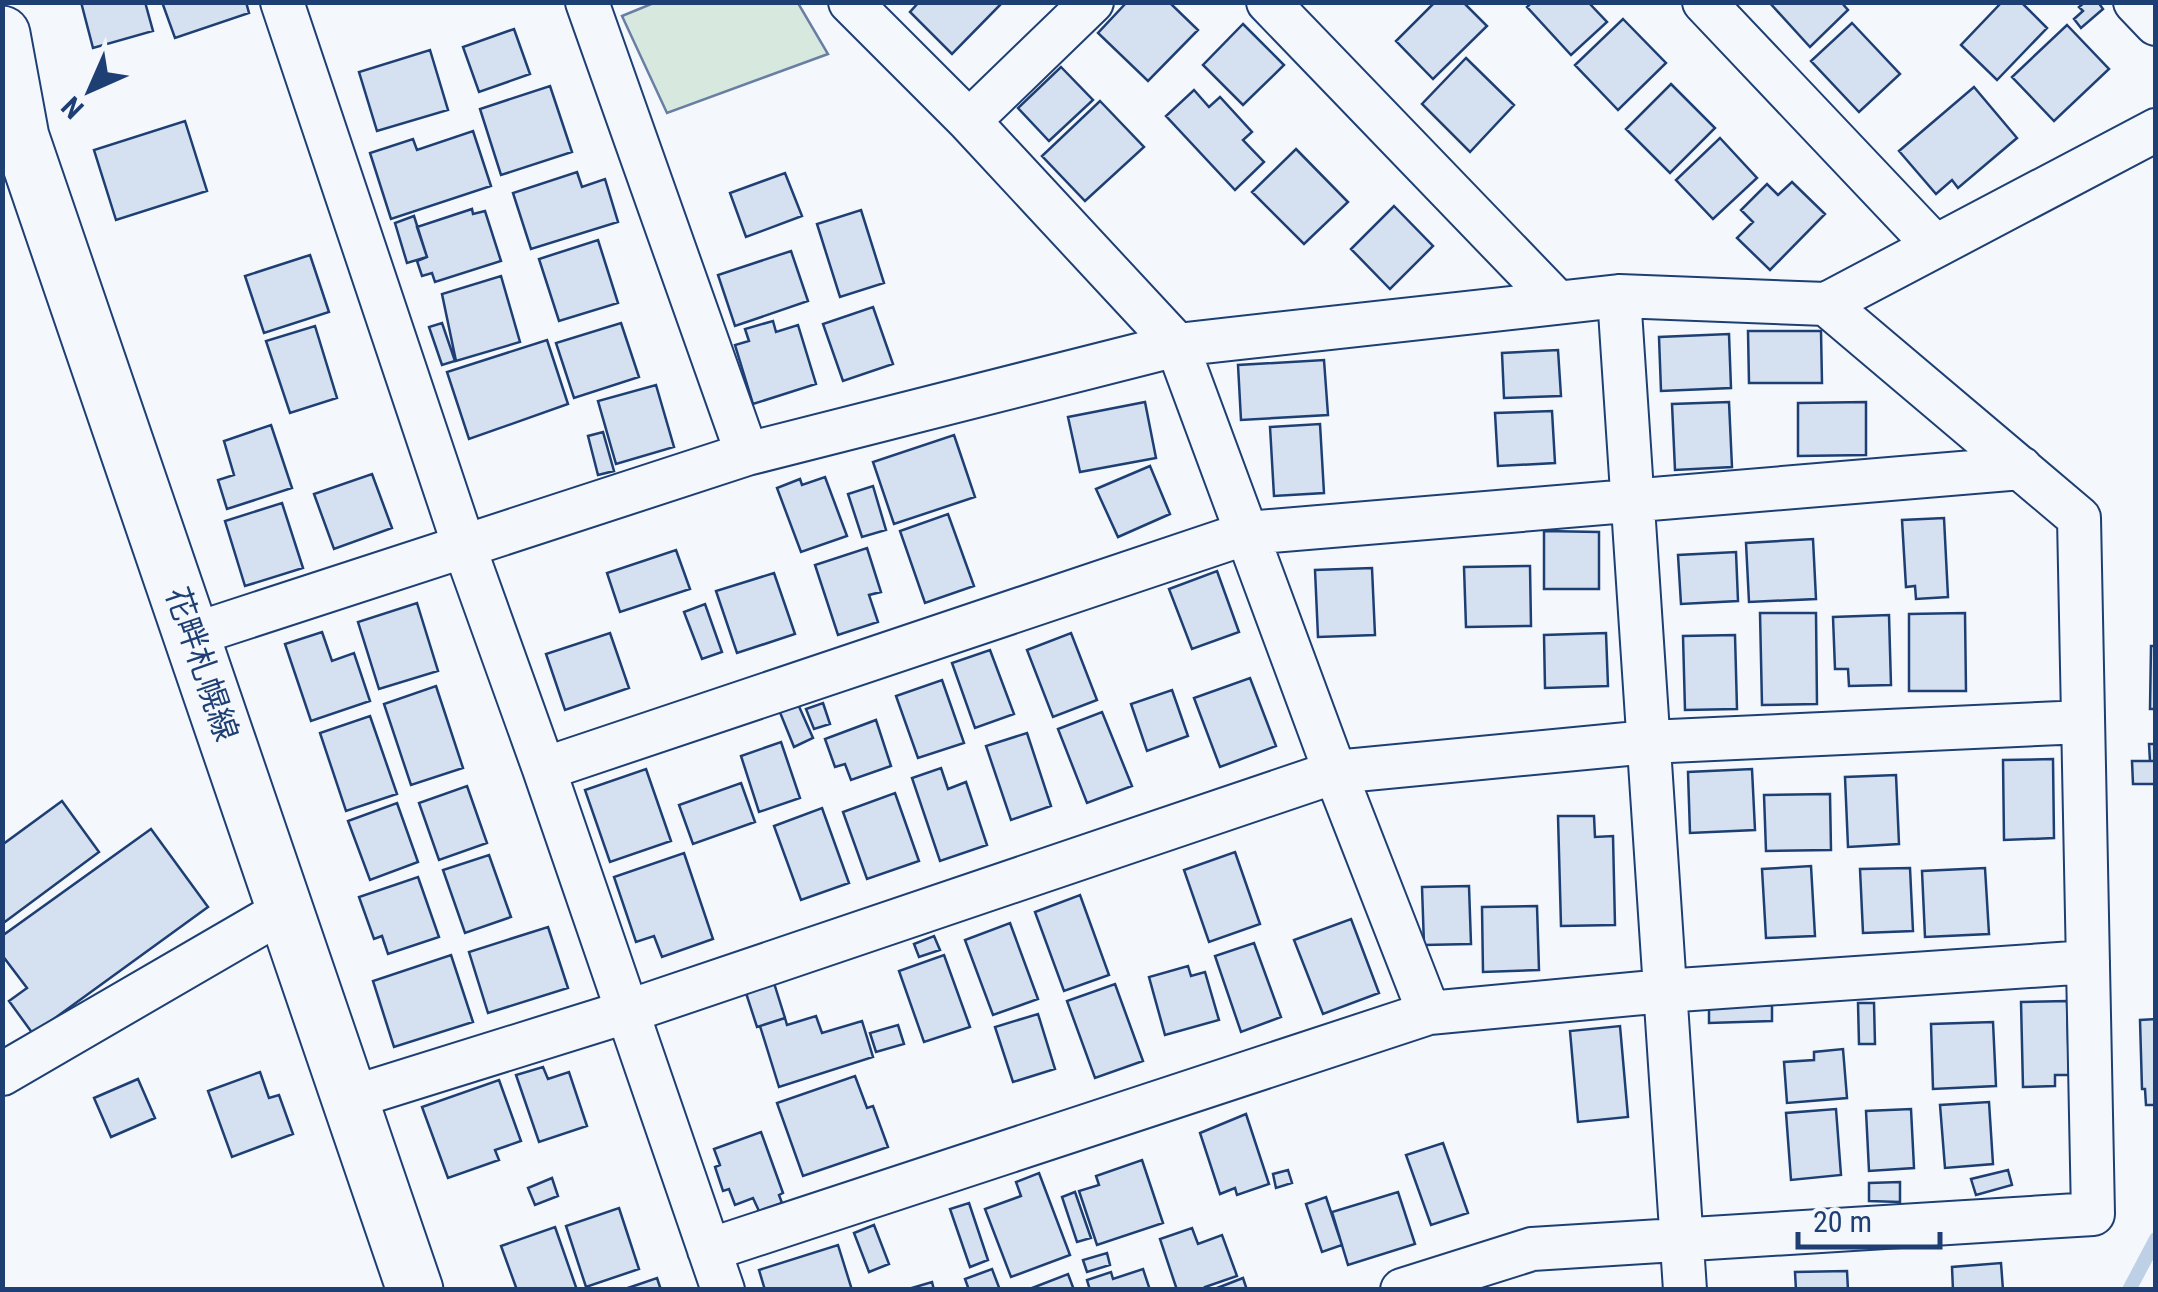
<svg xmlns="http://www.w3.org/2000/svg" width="2158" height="1292" font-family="'Roboto Condensed','Noto Sans JP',sans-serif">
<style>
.green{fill:#d7e8df;stroke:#687fa3;stroke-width:2.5}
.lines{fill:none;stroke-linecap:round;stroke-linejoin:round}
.stream{stroke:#bed0e5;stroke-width:14}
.building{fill:#d5e0f0;stroke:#1d3f73;stroke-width:2.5}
.street-casing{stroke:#1d3f73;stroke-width:46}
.secondary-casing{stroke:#1d3f73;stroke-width:59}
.street{stroke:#f4f7fb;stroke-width:42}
.secondary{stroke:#f4f7fb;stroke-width:55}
.labels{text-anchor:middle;stroke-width:8;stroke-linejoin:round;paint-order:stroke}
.street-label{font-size:32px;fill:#1d3f73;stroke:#f4f7fb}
</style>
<rect width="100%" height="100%" fill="#f4f7fb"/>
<path class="green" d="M656,2L798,3L828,54L667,113L622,16Z"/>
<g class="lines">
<path class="stream" d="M2129,1290L2156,1239"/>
</g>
<path class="building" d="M81,2H145L153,31L93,48Z
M162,2H246L249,13L175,38Z
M919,2H1002V3L952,54L910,12Z
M1127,2H1169L1198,30L1148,81L1098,33Z
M1435,2H1463L1487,26L1433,79L1396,41Z
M1532,2H1588L1607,22L1571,55L1527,7Z
M1769,2H1841L1848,10L1810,47Z
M2002,2H2021L2047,28L1997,80L1961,45Z
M2085,2H2098L2103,9L2081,28L2074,19L2083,11L2079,7Z
M1623,19L1666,63L1618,110L1575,65Z
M1852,23L1900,74L1859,112L1811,61Z
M1243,24L1284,65L1243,105L1203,65Z
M2067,25L2109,69L2054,121L2012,77Z
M514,29L530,74L479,92L463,47Z
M430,50L448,110L377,131L359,72Z
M1466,58L1514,105L1470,152L1422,104Z
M1061,67L1093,100L1049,141L1018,108Z
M1671,84L1715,128L1670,173L1626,129Z
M550,86L572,152L501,175L480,109Z
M1974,87L2017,138L1958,188L1952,180L1936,194L1899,151Z
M1194,90L1209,107L1220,97L1252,132L1243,140L1264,162L1235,190L1166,116Z
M1100,101L1144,147L1085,201L1042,156Z
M185,121L207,191L116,220L94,150Z
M473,131L491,186L391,219L370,153L413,139L417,150Z
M1720,138L1757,178L1713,219L1676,180Z
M1296,149L1348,202L1304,244L1252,192Z
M577,172L582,187L605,179L618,222L531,249L513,193Z
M785,173L802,216L746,237L730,193Z
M1792,182L1825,214L1770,270L1737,238L1753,222L1741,210L1767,184L1778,195Z
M1394,206L1433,246L1390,289L1351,249Z
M472,209L473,214L485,211L501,261L435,282L432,273L422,276L417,261L427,257L417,227Z
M861,210L884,283L840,297L817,224Z
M414,216L427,257L407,263L395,223Z
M598,240L618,303L559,321L539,259Z
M791,251L808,301L735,326L718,275Z
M310,255L329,312L264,333L245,276Z
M501,276L520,342L456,361L442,294Z
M873,307L893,364L843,381L823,324Z
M773,321L776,332L798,325L816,384L753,404L735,345L749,341L745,329Z
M442,323L455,361L442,365L429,327Z
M621,323L639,377L574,398L556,343Z
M315,326L337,398L290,413L266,341Z
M1748,331H1821L1822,383H1749Z
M1729,334L1731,388L1661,391L1659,337Z
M547,340L568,404L469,439L447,372Z
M1558,350L1561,396L1504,398L1502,353Z
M1324,360L1328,415L1241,420L1238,365Z
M656,385L674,447L616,464L598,401Z
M1145,402L1156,458L1080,472L1068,417Z
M1729,402L1732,467L1675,470L1672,404Z
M1866,402V455L1798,456V403Z
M1552,411L1555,463L1498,466L1495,413Z
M1320,424L1324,493L1274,496L1270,427Z
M271,425L292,488L227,509L218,480L234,475L224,441Z
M603,432L614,471L598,475L588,436Z
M954,435L975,497L894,524L873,462Z
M1150,466L1170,514L1118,537L1096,489Z
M372,474L392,528L334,549L314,494Z
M825,477L847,536L801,552L777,488L800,479L802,485Z
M873,486L886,530L862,537L848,494Z
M282,503L303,568L245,586L225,521Z
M948,514L974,586L925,603L900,531Z
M1944,518L1948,597L1916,599L1915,586L1906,587L1902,520Z
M1544,531L1599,532V589H1544Z
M1813,539L1816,599L1749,602L1746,543Z
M867,548L881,592L869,595L878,622L838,635L815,565Z
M676,550L690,589L620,612L607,573Z
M1736,552L1738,601L1681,604L1678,555Z
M1530,566L1531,626L1466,627L1464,567Z
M1372,568L1375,635L1318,637L1315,570Z
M1217,571L1239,632L1192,649L1169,589Z
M774,573L795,634L737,653L716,591Z
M417,603L438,671L379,689L358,622Z
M705,604L722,652L702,659L684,612Z
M1760,613H1816L1817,704L1762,705Z
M1965,613L1966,691H1909V614Z
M1889,615L1891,685L1849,686L1848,669H1835L1833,617Z
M322,632L332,661L354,653L370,701L311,721L285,644Z
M610,633L629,688L565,710L546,654Z
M1071,633L1097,700L1053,717L1027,650Z
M1606,633L1608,686L1545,688L1544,635Z
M1735,635L1737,709L1685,710L1683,636Z
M2151,646H2156V709H2150Z
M990,650L1014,714L975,728L952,663Z
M1250,678L1276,746L1220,767L1194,698Z
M942,680L964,743L918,758L896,696Z
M436,686L463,768L411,785L384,704Z
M1172,690L1188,736L1147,751L1131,704Z
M797,702L813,738L794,747L779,710Z
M823,703L830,724L814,729L806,709Z
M1102,712L1132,786L1087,803L1058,729Z
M370,716L397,794L346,811L320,733Z
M876,720L891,766L851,780L845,764L835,767L825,739Z
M1027,733L1051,806L1011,820L986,746Z
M781,742L800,798L759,812L741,756Z
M2149,744H2156V761H2150Z
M2053,759L2054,838L2004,840L2003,760Z
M2132,761H2156V784H2133Z
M941,768L948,789L966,782L987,845L940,861L912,778Z
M646,769L671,841L610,862L585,790Z
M1752,769L1755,830L1690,833L1688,772Z
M1896,775L1899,844L1848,847L1845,777Z
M741,783L755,822L693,844L679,805Z
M467,786L487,843L439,860L419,803Z
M895,793L919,861L867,879L843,812Z
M1830,794L1831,850L1766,851L1764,795Z
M62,801L99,852L2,924V845Z
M397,803L418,862L370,880L348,821Z
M822,808L849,883L801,900L774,826Z
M1558,816H1594L1595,837L1613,836L1615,925L1561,926Z
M151,829L208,907L33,1034L9,1001L27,988L2,955V936Z
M1235,852L1260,924L1209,942L1184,870Z
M684,853L713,939L662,957L654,936L636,942L614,877Z
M489,855L511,917L465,933L443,870Z
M1811,866L1815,936L1766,938L1762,869Z
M1910,868L1913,931L1863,933L1860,869Z
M1985,868L1989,934L1925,937L1922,871Z
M418,877L439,937L388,954L382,936L374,939L359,897Z
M1469,886L1471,944L1424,945L1422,887Z
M1080,895L1109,975L1064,991L1035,912Z
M1537,906L1539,970L1483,972L1482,907Z
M1351,919L1379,993L1323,1014L1294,940Z
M1010,923L1038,999L993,1015L965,940Z
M548,927L568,988L488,1013L469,952Z
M934,936L940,950L919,957L914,944Z
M1254,943L1281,1017L1241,1032L1215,956Z
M451,955L473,1022L394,1047L373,981Z
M944,955L970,1027L924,1042L899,971Z
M1188,966L1191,976L1205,972L1219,1020L1165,1035L1149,977Z
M774,983L785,1018L757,1027L746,993Z
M1115,984L1143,1061L1095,1078L1067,1001Z
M2067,1001L2069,1075H2055V1086L2023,1087L2021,1002Z
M1858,1003H1874L1875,1044H1859Z
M1772,1005V1021L1709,1023V1006Z
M1038,1014L1055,1069L1013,1082L995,1027Z
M816,1016L822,1033L862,1021L873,1057L779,1087L760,1026L785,1018L787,1025Z
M2156,1019V1105H2146L2145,1089H2142L2140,1020Z
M1993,1022L1996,1086L1933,1089L1931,1024Z
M898,1025L904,1044L876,1052L870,1033Z
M1620,1026L1628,1117L1578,1122L1570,1031Z
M1843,1049L1847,1098L1787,1103L1784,1062L1814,1060V1052Z
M543,1067L548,1079L569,1072L587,1126L539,1142L516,1075Z
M260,1072L269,1098L279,1095L293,1134L232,1157L208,1091Z
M855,1076L867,1108L873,1106L888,1147L803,1176L777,1103Z
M138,1079L155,1118L111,1137L94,1098Z
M499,1080L521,1141L495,1150L499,1160L448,1178L422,1107Z
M1989,1102L1993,1164L1945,1168L1940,1105Z
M1836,1109L1841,1175L1791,1180L1786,1113Z
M1911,1109L1914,1168L1869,1171L1866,1111Z
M1246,1114L1269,1184L1237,1195L1235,1188L1220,1194L1200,1133Z
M761,1132L783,1193L779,1195L782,1203L759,1211L753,1198L735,1205L729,1189L723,1191L715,1167L720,1165L714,1149Z
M1443,1143L1468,1213L1431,1225L1406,1155Z
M1142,1160L1163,1223L1097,1245L1079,1191L1099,1185L1096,1176Z
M1288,1170L1292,1183L1276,1188L1273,1174Z
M2008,1170L2012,1185L1976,1195L1971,1179Z
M1039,1173L1070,1255L1011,1277L985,1209L1021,1196L1016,1182Z
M552,1178L558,1196L535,1205L528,1188Z
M1900,1182V1202L1869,1201V1183Z
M1075,1192L1091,1238L1077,1242L1062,1197Z
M1398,1192L1415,1244L1348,1265L1332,1212Z
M1326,1197L1342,1245L1322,1252L1306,1204Z
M969,1203L988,1260L970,1267L950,1209Z
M619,1208L639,1269L586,1287L566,1226Z
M874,1225L889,1264L869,1272L854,1233Z
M555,1227L577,1290H517L501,1246Z
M1192,1228L1198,1244L1222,1235L1237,1276L1205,1287L1206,1290H1177L1160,1239Z
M838,1245L852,1290H765L759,1270Z
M1107,1253L1110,1265L1087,1272L1083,1260Z
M2001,1263L2003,1290H1953L1952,1267Z
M992,1269L1000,1290H969L965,1279Z
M1143,1269L1150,1290H1090L1087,1280L1111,1272L1113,1279Z
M1847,1271L1848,1290H1796L1795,1272Z
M1068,1274L1074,1290H1027Z
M657,1278L661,1290H622Z
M1243,1278L1247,1290H1212Z
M932,1282L934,1290H905Z"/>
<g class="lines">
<defs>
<path id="street" d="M282,2L464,546L544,769L723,1290
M587,2L747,454
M850,2L969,121L1177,345L1335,772L1429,1013
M1268,2L1557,302
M1704,2L1935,246
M2135,2L2156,24
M969,121L1092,2
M1619,296L1685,1290
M192,635L747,454L1177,345L1619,296L1826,304L2156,130
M544,769L1247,533L2021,468
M2,1074L286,909
M350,1098L629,1011L1335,772L1648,742L2083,722
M709,1250L1429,1013L1664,991L2088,962
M1402,1290L1532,1249L2093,1214L2079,518L1826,304"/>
<path id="secondary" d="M2,34L21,137L415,1290"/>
</defs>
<use href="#street" class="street-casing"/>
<use href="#secondary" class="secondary-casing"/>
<use href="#street" class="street"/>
<use href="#secondary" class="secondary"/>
</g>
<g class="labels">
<g class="street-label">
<text transform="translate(202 664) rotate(71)" y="11">花畔札幌線</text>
</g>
</g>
<rect width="2158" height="1292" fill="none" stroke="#1d3f73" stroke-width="10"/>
<g transform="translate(90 90) rotate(225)" stroke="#f4f7fb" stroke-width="8" paint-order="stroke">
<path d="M0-8L18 38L0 25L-18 38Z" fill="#1d3f73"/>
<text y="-15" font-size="28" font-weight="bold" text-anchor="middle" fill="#1d3f73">N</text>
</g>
<path d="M1798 1232v15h142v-15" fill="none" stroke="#1d3f73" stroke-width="5"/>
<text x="1813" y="1232" font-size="30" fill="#1d3f73" stroke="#f4f7fb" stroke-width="8" paint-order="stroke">20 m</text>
</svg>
